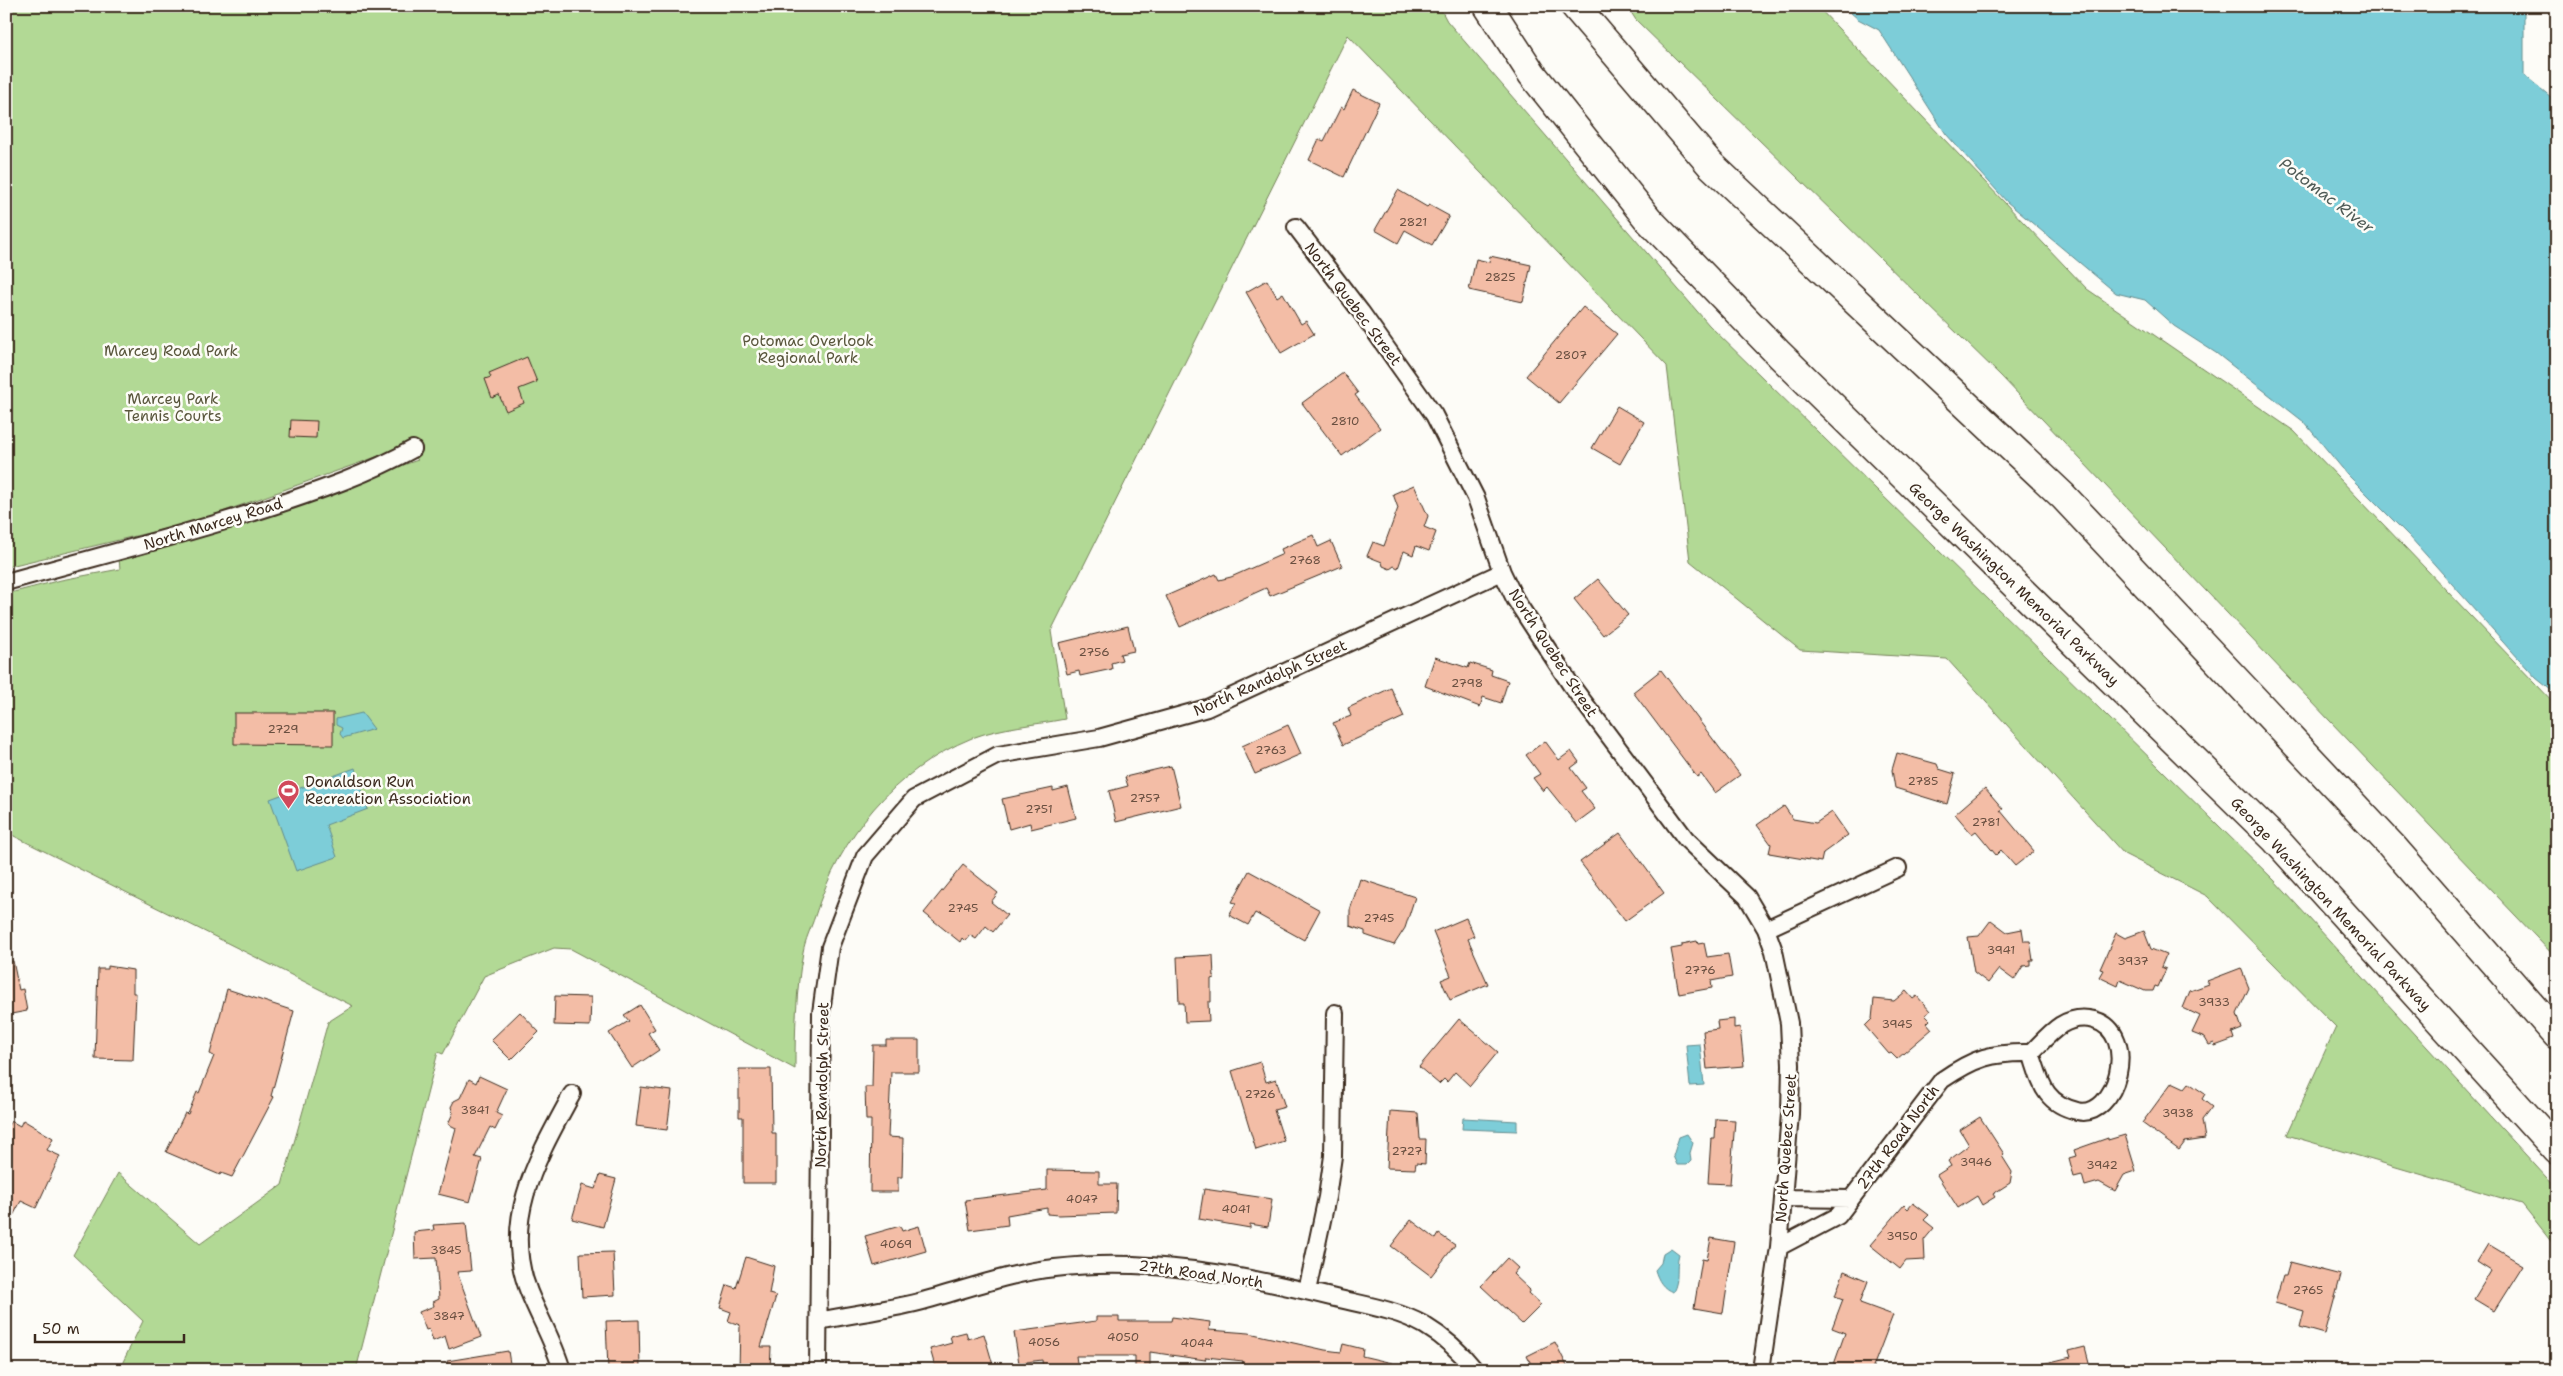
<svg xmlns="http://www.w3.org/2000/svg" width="2563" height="1376" font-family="'Shantell Sans',sans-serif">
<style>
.green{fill:#b2d995;stroke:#76825a}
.water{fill:#7dcdd8;stroke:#638c8e}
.building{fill:#f3bda6;stroke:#3b2a1e}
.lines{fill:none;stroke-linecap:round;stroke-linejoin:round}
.street-casing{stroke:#3b2a1e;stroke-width:20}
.highway-casing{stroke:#3b2a1e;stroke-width:31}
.street{stroke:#fdfcf7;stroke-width:16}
.highway{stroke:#fdfcf7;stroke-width:28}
.labels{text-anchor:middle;stroke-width:5;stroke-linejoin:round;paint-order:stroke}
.number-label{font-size:12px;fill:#694f40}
.street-label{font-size:15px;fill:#3b2a1e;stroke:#fdfcf7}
.park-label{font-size:15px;fill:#59563c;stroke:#fdfcf7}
.poi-label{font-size:15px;fill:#3b2a1e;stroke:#fdfcf7;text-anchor:start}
.water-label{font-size:16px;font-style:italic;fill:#4f5b56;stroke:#fdfcf7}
</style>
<rect width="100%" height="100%" fill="#fdfcf7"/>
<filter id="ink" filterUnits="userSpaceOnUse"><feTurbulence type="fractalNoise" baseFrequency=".02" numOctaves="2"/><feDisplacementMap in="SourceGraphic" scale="10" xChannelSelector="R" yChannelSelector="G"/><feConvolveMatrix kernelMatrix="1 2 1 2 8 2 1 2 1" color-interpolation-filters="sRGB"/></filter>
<g filter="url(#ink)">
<path class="green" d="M6,6H1439L1447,21L1709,325L2275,881L2557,1189V1248L2522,1204L2287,1135L2336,1027L2207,896L2124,854L1947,659L1800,650L1690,561L1667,366L1348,35L1051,631L1065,719C1035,725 1001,727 972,738C894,770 840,836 815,916C811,928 805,940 803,952C796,991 795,1030 795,1069L571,949L554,948L484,976L443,1054L438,1052L356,1370H119L143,1321L73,1255L118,1173L200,1244L282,1185L328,1022L353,1006L6,832V596L10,593L61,580L120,569L119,559L128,558L418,460L404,447L194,522L6,567Z
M1627,6H1817L2087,289L2294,431L2557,706V959L2001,376L1636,20Z"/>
<path class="water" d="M1843,6H2383L2403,13L2411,6H2524V75L2557,102V695L2536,678L2410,537L2347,474L2304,422L2216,353L2174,326L2145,300L2116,293L2007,202L1946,134L1879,30L1858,19Z
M362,713L374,729L343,738L340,734L342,728L336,725V719Z
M355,768L368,809L326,825L337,857L296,871L270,799Z
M1700,1044L1704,1085L1690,1086L1686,1045Z
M1463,1118L1517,1121V1131L1462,1129Z
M1687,1134L1693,1143L1690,1153L1691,1161L1687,1165H1677L1673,1156L1679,1137Z
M1671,1248L1679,1254C1675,1268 1680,1280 1673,1292C1663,1289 1658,1280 1655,1270L1661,1263L1663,1253Z"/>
<path class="building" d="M1353,90L1379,103L1344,177L1309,160L1319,139L1324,141L1341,107L1344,109Z
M1398,190L1427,207L1429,205L1449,216L1432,245L1405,230L1398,243L1375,230Z
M1490,256L1531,265L1523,302L1469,290L1476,259L1489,262Z
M1267,280L1277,297L1283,293L1301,324L1306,321L1314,334L1281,353L1246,292Z
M1583,307L1617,334L1559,403L1526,376Z
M527,357L537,382L519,389L524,403L506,411L499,395L492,398L485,379L491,377L489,373Z
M1343,373L1358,393L1355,395L1380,428L1342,456L1302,403Z
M1617,406L1644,422L1620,464L1592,448Z
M291,420L317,421L316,438L290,437Z
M1414,485L1428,516L1424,527L1436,532L1429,551L1416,546L1413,555L1404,551L1398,568L1394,566L1390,569L1383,566L1382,562L1367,556L1373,542L1384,546L1398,508L1393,494Z
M1313,535L1318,547L1331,541L1342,566L1270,596L1266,588L1180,627L1166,596L1216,574L1219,580L1231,577L1283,554L1281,549Z
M1598,579L1628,615L1603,635L1574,599Z
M1128,626L1134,651L1120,654L1122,660L1111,663L1112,669L1080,676L1079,671L1067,674L1059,643Z
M1435,657L1468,668L1470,663L1492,670L1491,675L1508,681L1501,703L1483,697L1480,707L1425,686Z
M1661,670L1740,775L1715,793L1701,774L1697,777L1633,692Z
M1391,688L1404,717L1343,745L1333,723L1351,716L1348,708Z
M234,713H333V745L234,744Z
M1288,725L1301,754L1255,774L1242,746Z
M1545,741L1559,760L1571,751L1579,762L1571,768L1586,788L1581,791L1595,809L1576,823L1547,787L1543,791L1533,778L1540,774L1526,755Z
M1897,753L1937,764L1939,769L1955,774L1947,804L1895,788L1892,770Z
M1171,766L1181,806L1116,822L1109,791L1128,786L1125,777Z
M1068,787L1076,818L1031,829L1030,823L1009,829L1002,799L1053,788V791Z
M1985,788L2003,809L2000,810L2034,851L2015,866L2001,850L1996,855L1976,831L1972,834L1955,814Z
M1784,806L1793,819L1816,823L1832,812L1848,835L1823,853L1821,862L1769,853L1771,844L1757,825Z
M1620,833L1664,893L1625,921L1580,862Z
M963,865L998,893L991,902L1007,915L993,932L986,926L976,939L970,935L965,941L962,938L960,942L924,913Z
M1249,871L1320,910L1304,940L1255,913L1248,925L1229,915L1236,903L1232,902Z
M1360,879L1415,897L1405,928L1394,945L1365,935V931L1350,926V910Z
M1466,918L1474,936L1468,939L1488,984L1450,1000L1441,980L1451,976L1433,932Z
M1991,920L2007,932L2022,929L2024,941H2030L2033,960H2030V965L2023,966L2014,980L1999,969L1988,983L1974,972L1968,937L1979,936Z
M2144,931L2151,949L2166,955L2161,967L2166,969L2158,987L2155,986L2153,991H2145L2120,980L2118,986L2099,977L2103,970L2100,969L2116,933L2125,938Z
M1697,941L1698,944L1704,943L1707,957L1728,954L1732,977L1711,981L1712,988L1679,994L1671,949L1682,947V944Z
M1213,955L1214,978L1211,979V1002H1208L1209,1021L1185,1022L1184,1003H1179L1177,957Z
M13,961L19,990L23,989L27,1011L6,1015V962Z
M108,966L133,970V993H136L133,1060L95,1059L98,969H108Z
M2241,968L2249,988L2237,1014L2242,1029L2232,1033L2234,1039L2215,1046L2214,1043L2209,1045L2205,1038L2192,1033L2200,1016L2183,1008L2190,991L2209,984L2207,981Z
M227,989L294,1011L271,1096L274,1097L232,1177L221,1173L220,1175L166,1152L185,1113L188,1114L197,1092L199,1093L214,1056L210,1054Z
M1906,991L1913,999L1917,996L1930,1011L1925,1015L1930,1020L1927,1023L1932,1029L1897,1059L1891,1053L1889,1054L1865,1026L1872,1019L1874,999L1894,1001Z
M555,996L591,997L590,1026L554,1025Z
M640,1005L655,1029L648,1033L659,1050L632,1068L609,1033L629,1021L624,1015Z
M520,1012L539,1032L511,1060L491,1040Z
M1459,1019L1498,1052L1470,1086L1455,1072L1447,1082L1444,1079L1439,1084L1419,1067Z
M1734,1019V1028L1740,1027L1744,1066L1707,1069L1703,1031L1718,1029L1717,1021Z
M886,1040H919V1072H891L888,1137L903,1138L902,1177H898V1192H870L871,1120H866L865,1087H872L873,1045H886Z
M1260,1062L1266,1082L1276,1079L1285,1107L1274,1110L1284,1141L1256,1150L1232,1071Z
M739,1069H771L772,1133H776V1183H743V1117H739Z
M479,1076L507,1089L496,1113L502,1116L495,1130L490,1127L475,1157L482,1159L470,1202L438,1194L456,1128L448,1124L453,1113L451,1107L454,1101L460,1098L469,1079L476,1083Z
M2172,1082L2185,1088L2189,1083L2205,1094L2202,1099L2212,1107L2202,1120L2205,1139L2185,1142L2179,1150L2142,1123Z
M641,1087L672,1091L667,1130L636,1126Z
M1390,1111L1418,1113L1420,1139H1426L1425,1164L1416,1163L1415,1169L1387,1168Z
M1980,1117L2004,1154L2002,1156L2012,1172L2010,1183L1993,1194L1995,1197L1982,1205L1977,1196L1958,1208L1937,1175L1951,1166L1948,1161L1969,1145L1960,1130Z
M1716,1119L1735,1120L1730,1184L1708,1183L1711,1138H1715Z
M23,1120L53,1138L47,1150L60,1156L36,1208L21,1201L6,1229V1129L11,1121L20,1126Z
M2125,1135L2136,1171L2124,1175L2115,1191L2099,1182L2085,1186L2082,1175L2074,1177L2069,1158L2076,1156L2074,1150L2108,1138V1140Z
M1047,1170L1099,1171V1184H1117L1116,1213L1059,1215L1047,1214V1208L1007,1215L1008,1225L970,1230L965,1200L1047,1190Z
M600,1175L616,1179L603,1227L572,1219L582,1185L595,1189Z
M1204,1189L1272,1199L1268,1227L1250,1224V1228L1199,1219Z
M1913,1203L1929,1215L1924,1220L1934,1228L1924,1240L1925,1260L1906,1261L1900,1269L1870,1245L1904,1205L1908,1209Z
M1411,1220L1436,1239L1439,1234L1455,1245L1431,1276L1391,1246Z
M466,1223L471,1271L457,1272L481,1337L449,1349L445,1336L433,1341L429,1329L426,1330L419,1312L434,1306L433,1302L439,1299L436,1258L415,1259L414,1232L434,1230L433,1225Z
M900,1226L902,1231L919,1226L926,1251L874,1266L865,1236Z
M1711,1238L1734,1242L1723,1313L1694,1308L1702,1259L1707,1260Z
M2488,1244L2523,1265L2494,1311L2474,1299L2491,1271L2477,1262Z
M613,1252L615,1295L582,1297L580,1253Z
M746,1257L774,1266L769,1294L776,1296L761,1347H771L770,1370H739L740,1325L728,1321L731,1312L720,1308L727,1285L736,1288Z
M1507,1258L1518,1268L1513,1274L1530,1290L1528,1293L1541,1305L1522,1324L1481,1286Z
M2290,1262L2341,1275L2325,1334L2300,1327L2304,1311L2275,1303L2283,1276H2286Z
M1844,1271L1868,1281L1860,1303L1893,1315L1872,1370H1832L1845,1333L1832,1328L1843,1299L1835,1296Z
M1096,1317H1119V1321H1171L1172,1317L1210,1322L1209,1330L1249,1333L1325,1350L1341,1352L1343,1344L1363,1349L1362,1356L1392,1363L1391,1370H1267L1242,1364L1243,1361L1206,1357L1205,1360L1150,1352V1368H1135V1356H1076L1078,1370H1043L1042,1360L1019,1363L1014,1332L1096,1321Z
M639,1320L640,1370H608L606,1321Z
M966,1332L968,1339L984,1334L993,1365L976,1370H936L930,1349L952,1343L950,1336Z
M1555,1342L1569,1370H1534L1527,1356Z
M2085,1347L2091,1370H2043L2042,1364L2071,1357L2069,1351Z
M508,1351L511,1370H448L447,1361Z"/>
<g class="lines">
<defs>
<path id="street" d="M1296,227L1361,312L1434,415L1476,498L1502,572L1515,599L1571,685L1686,839L1747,897L1766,929L1774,951L1789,1023L1791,1065L1790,1114L1779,1247L1761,1370
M6,582C95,557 185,535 273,506C321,490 368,474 413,449
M1766,929L1898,868
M1783,1198L1851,1199
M1779,1247L1838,1216L1942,1080C1974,1058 1992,1052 2031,1053C2041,1082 2043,1103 2077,1111C2116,1121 2141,1033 2094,1020C2083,1017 2071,1019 2061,1025C2050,1032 2040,1044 2031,1053
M1307,1291L1327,1197L1333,1156L1335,1013
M819,1321C853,1314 887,1310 919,1302C965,1290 1008,1273 1055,1268C1149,1257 1243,1275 1335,1298C1365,1305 1397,1310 1424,1325C1444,1337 1461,1352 1475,1370
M562,1370C554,1342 540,1319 529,1292C500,1220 538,1157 572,1094
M818,1370L821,1013L830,947L865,856L914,799L998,755L1099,738L1207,708L1502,572"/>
<path id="highway" d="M1488,6L1532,74L1648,219L1777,352L2276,840L2557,1150
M1575,6L1710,164L2063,496L2391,845L2557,1035"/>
</defs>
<use href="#street" class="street-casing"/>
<use href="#highway" class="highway-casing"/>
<use href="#street" class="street"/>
<use href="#highway" class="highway"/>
</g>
</g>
<defs>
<symbol id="stadium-pin" viewBox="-11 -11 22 30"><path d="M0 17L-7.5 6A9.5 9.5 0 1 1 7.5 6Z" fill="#d1495b" stroke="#fdfcf7"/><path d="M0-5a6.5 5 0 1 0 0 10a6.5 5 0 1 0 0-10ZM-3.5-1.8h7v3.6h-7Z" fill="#fff"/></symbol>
</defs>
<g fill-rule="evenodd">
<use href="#stadium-pin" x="276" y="778" width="25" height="34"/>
</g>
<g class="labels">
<g class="number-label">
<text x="1413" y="226">2821</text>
<text x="1500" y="281">2825</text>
<text x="1571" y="359">2807</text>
<text x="1345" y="425">2810</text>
<text x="1305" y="564">2768</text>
<text x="1094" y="656">2756</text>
<text x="1467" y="687">2798</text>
<text x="283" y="733">2729</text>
<text x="1271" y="754">2763</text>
<text x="1923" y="785">2785</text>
<text x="1145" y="802">2757</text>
<text x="1039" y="813">2751</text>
<text x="1986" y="826">2781</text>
<text x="963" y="912">2745</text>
<text x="1379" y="922">2745</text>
<text x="2001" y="954">3941</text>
<text x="2133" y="965">3937</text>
<text x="1700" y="974">2776</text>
<text x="2214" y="1006">3933</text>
<text x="1897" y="1028">3945</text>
<text x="1260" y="1098">2726</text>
<text x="475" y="1114">3841</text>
<text x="2178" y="1117">3938</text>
<text x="1407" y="1155">2727</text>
<text x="1976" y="1166">3946</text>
<text x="2102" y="1169">3942</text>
<text x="1082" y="1203">4047</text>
<text x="1236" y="1213">4041</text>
<text x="1902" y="1240">3950</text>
<text x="896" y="1248">4069</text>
<text x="446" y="1254">3845</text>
<text x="2308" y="1294">2765</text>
<text x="449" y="1320">3847</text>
<text x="1123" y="1341">4050</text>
<text x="1044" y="1346">4056</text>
<text x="1197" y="1347">4044</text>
</g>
<g class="street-label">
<text transform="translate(1353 304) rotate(53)" y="5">North Quebec Street</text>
<text transform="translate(213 524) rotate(-17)" y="5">North Marcey Road</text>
<text transform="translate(2014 584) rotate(44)" y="5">George Washington Memorial Parkway</text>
<text transform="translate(1553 653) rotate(57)" y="5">North Quebec Street</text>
<text transform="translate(1270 678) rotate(-24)" y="5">North Randolph Street</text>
<text transform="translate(2331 904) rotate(47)" y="5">George Washington Memorial Parkway</text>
<text transform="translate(822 1085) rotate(-89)" y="5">North Randolph Street</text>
<text transform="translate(1898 1137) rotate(-53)" y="5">27th Road North</text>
<text transform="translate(1786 1148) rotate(-86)" y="5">North Quebec Street</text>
<text transform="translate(1201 1274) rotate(8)" y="5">27th Road North</text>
</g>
<g class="park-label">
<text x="808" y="346">Potomac Overlook<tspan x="808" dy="17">Regional Park</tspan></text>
<text x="171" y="356">Marcey Road Park</text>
<text x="173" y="404">Marcey Park<tspan x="173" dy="17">Tennis Courts</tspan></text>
</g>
<g class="poi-label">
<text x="305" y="787">Donaldson Run<tspan x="305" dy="17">Recreation Association</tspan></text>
</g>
<g class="water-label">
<text transform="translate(2327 195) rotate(37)" y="6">Potomac River</text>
</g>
</g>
<rect width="2563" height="1376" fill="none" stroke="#fdfcf7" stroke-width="25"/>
<rect x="12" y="12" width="2538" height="1351" fill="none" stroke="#3b2a1e" stroke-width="2" filter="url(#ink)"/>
<path d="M35 1334v8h149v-8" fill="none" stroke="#3b2a1e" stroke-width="2.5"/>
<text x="42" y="1334" font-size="15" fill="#3b2a1e" stroke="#fdfcf7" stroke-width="4" paint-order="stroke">50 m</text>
</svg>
